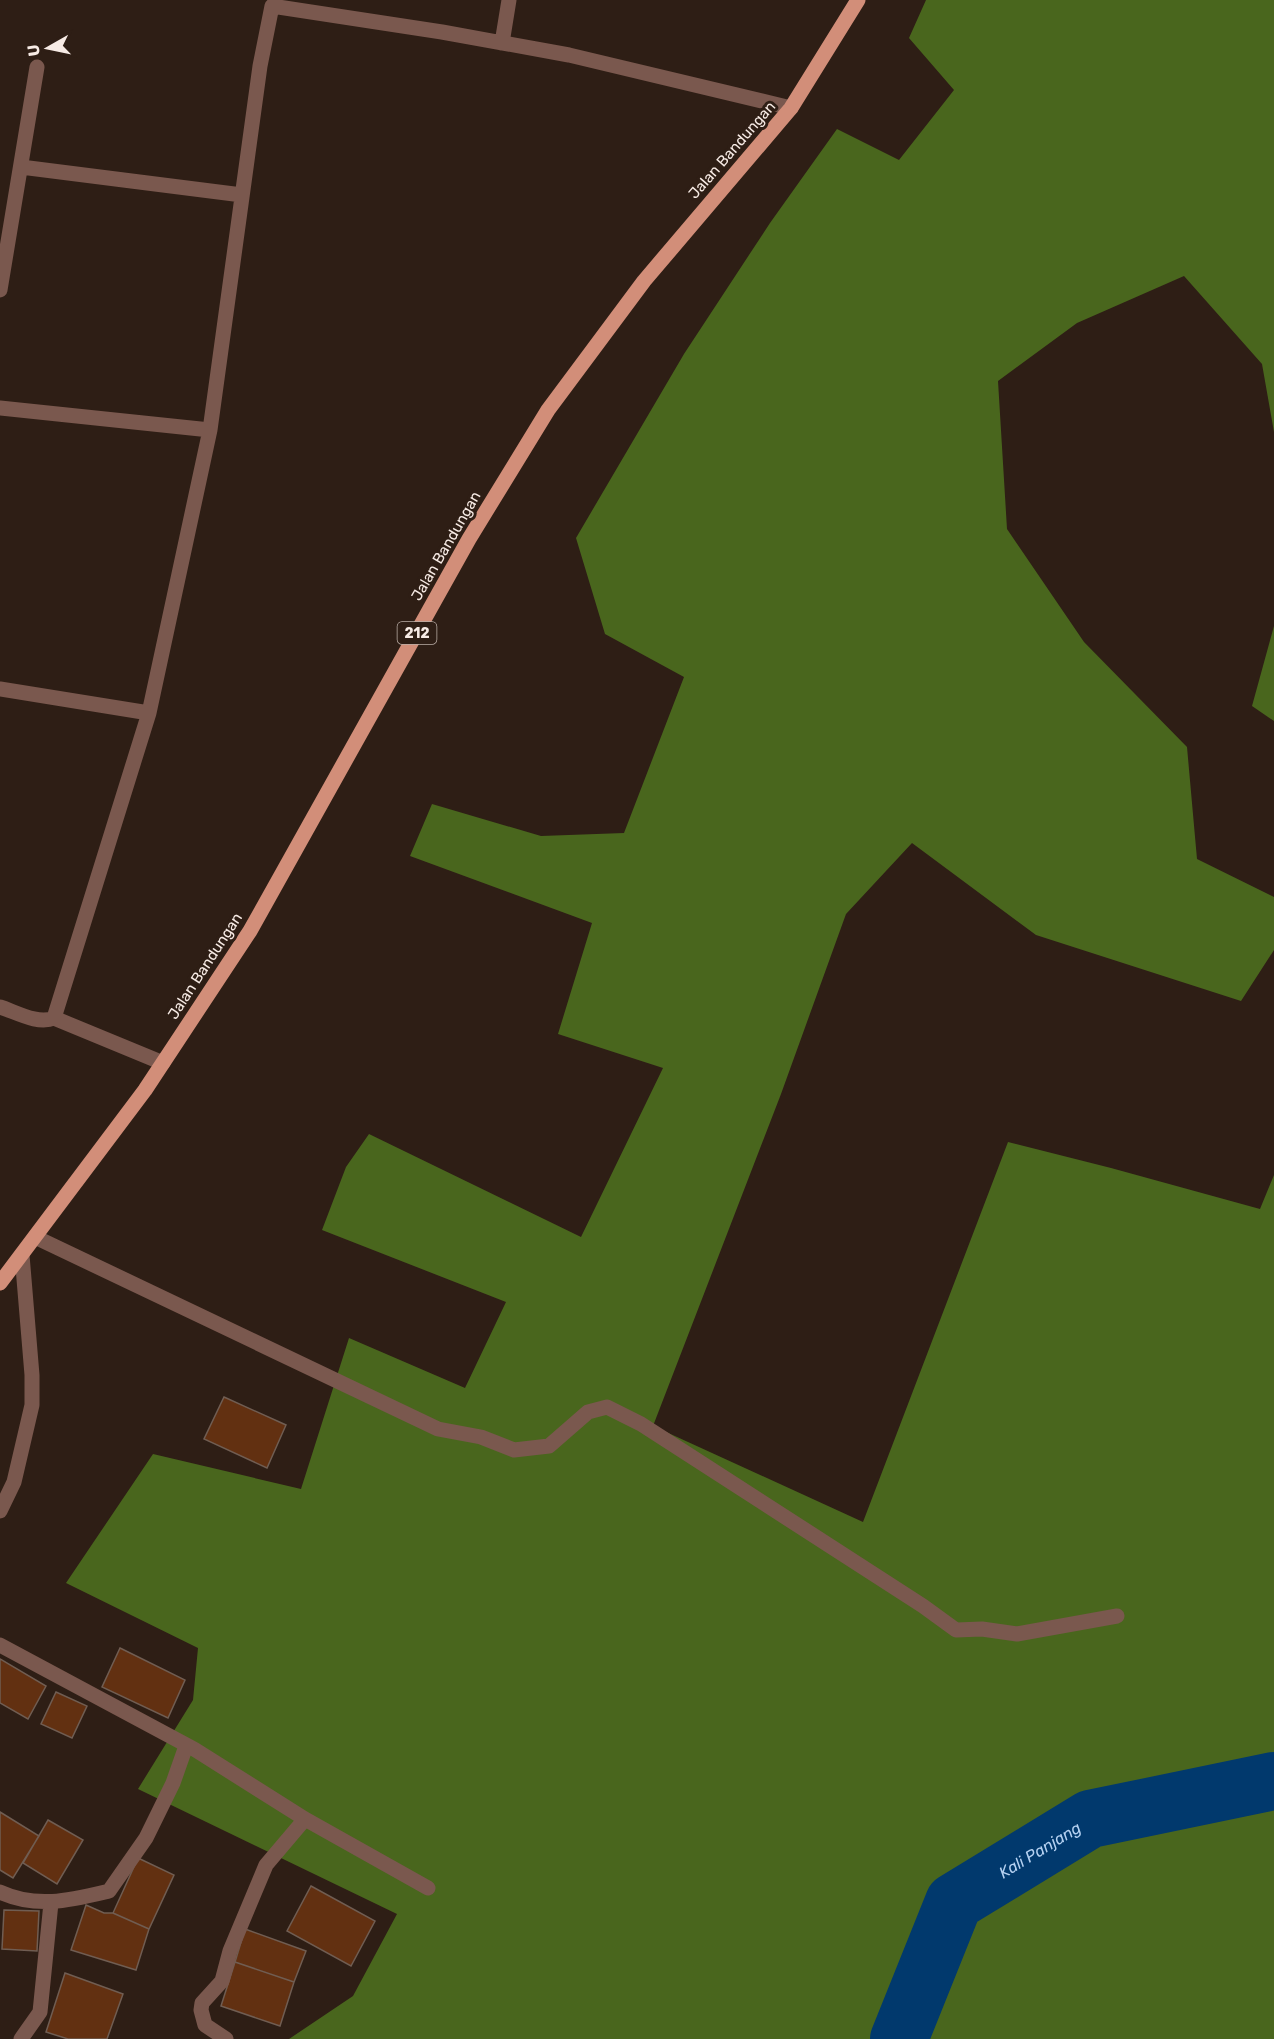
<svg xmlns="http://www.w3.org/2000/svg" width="1274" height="2039" font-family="Rubik,sans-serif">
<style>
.forest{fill:#49661d}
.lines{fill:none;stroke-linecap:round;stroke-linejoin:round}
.river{stroke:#01396d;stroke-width:58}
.building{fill:#623011;stroke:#705d52;stroke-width:1.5}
.street{stroke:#7a584e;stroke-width:15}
.primary{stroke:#d28e79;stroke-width:15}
.labels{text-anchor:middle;stroke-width:6;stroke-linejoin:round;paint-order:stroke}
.shield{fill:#2e1e15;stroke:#bbaea7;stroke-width:1.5}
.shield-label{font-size:14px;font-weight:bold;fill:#f7ebe5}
.street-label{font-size:15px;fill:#f7ebe5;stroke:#2e1e15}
.water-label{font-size:16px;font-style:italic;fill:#b5d1f1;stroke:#2e1e15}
</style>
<rect width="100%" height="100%" fill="#2e1e15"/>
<path class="forest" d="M926,0H1274V432L1262,364L1184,276L1077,323L998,381L1007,529L1084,642L1187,747L1197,859L1274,897V950L1241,1001L1036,935L912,843L846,914L781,1094L653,1426L863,1522L1008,1142L1111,1168L1260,1209L1274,1175V2039H289L353,1996L397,1914L138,1789L193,1700L198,1648L66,1583L153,1454L301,1489L349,1338L465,1388L506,1302L322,1230L346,1167L369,1134L581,1237L663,1068L558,1034L592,923L410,856L432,804L541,836L624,833L684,677L605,634L576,538L684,354L770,223L837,129L899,160L954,90L909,38Z
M1274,626V721L1252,706Z"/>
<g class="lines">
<path class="river" id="s1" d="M899,2039L954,1902L1090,1819L1274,1781"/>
</g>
<path class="building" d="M224,1397L286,1425L267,1468L204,1439Z
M120,1648L185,1680L168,1718L102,1687Z
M0,1659L46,1686L28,1719L0,1703Z
M56,1692L87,1706L72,1738L41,1724Z
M0,1812L39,1836L13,1878L0,1870Z
M48,1820L83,1840L57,1884L23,1863Z
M138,1858L174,1875L149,1929L113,1913Z
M311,1886L375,1921L351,1966L287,1931Z
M86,1905L104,1913H113L149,1929L136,1970L71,1950Z
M4,1910L39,1911L37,1951L2,1949Z
M245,1929L306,1951L294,1982L235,1962Z
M235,1962L294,1982L280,2026L221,2006Z
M65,1973L123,1994L107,2039H68L46,2032Z"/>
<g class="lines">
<path class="street" d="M502,43L509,0
M21,167L242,195
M0,290L37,67
M0,408L210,430
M0,689L149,713
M0,1007C16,1012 38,1025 54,1018L149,713L210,430L260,66L272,6L442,32L569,55L791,108
M54,1018L163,1063
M35,1237L438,1429L481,1437L514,1450L549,1446L588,1412L607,1407L641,1424L923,1606L956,1630L982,1629L1017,1634L1117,1616
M0,1511L14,1482L32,1405V1375L22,1255
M0,1645L194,1749L305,1819L428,1888
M0,1892C37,1909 71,1900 109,1891L146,1838L173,1783L186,1746
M21,2039L40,2012L51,1903
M226,2039L205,2025L201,2010L202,2003L222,1981L230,1951L266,1865L305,1819"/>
<path class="primary" d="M0,1283L145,1090L250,931L469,539L548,410L644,281L791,108L858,0"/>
</g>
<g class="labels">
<rect class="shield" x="397.5" y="622" width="39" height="22" rx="4.5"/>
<g class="shield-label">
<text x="417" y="638">212</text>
</g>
<g class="street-label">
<text transform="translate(732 150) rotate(-49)" y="5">Jalan Bandungan</text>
<text transform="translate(446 546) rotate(-60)" y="5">Jalan Bandungan</text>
<text transform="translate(205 966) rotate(-57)" y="5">Jalan Bandungan</text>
</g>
<g class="water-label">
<text dy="6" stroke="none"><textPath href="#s1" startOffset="248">Kali Panjang</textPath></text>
</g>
</g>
<g transform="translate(48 48) rotate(261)" stroke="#2e1e15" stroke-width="4.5" paint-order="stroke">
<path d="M0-4.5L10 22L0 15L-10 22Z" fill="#f7ebe5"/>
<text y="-9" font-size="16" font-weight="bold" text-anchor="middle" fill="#f7ebe5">U</text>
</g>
</svg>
